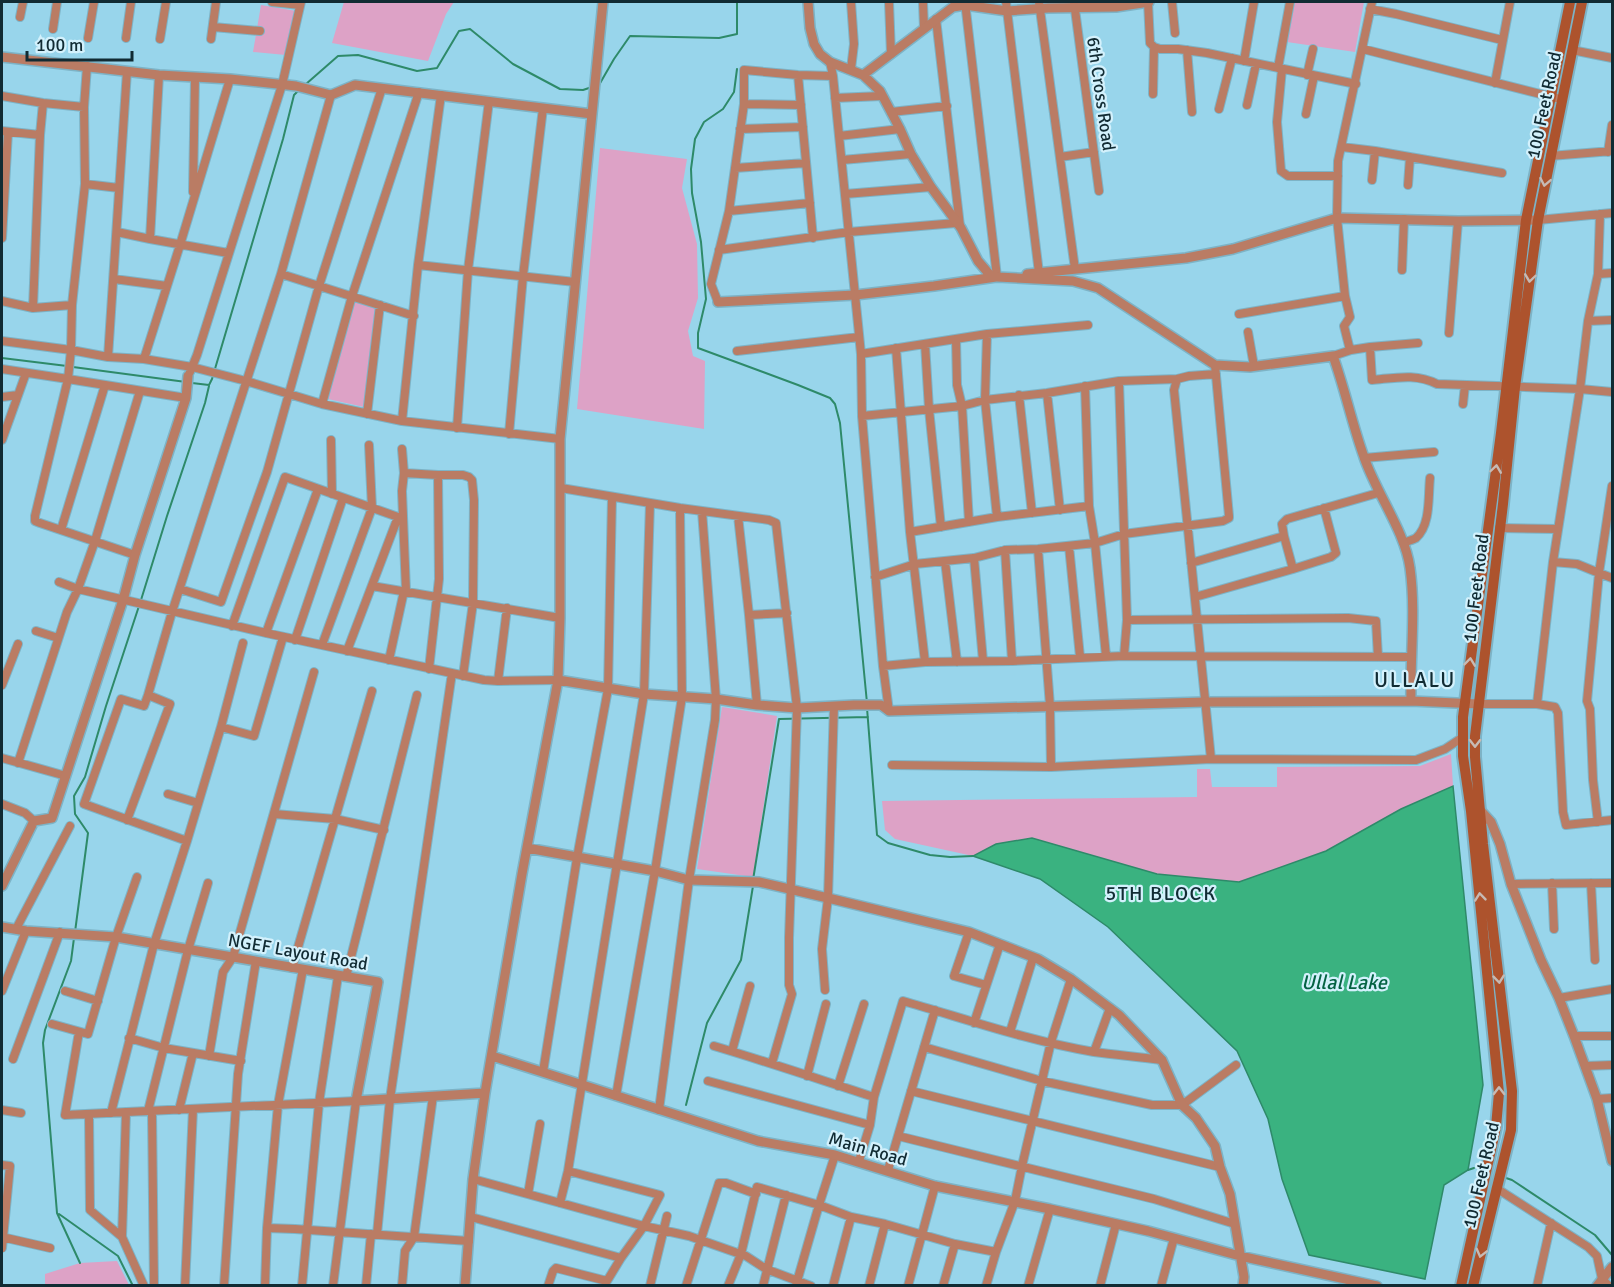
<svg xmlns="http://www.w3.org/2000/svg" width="1614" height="1287" font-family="Signika,sans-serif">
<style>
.green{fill:#dda2c6}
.water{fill:#3ab280;stroke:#2e8a69;stroke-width:1.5}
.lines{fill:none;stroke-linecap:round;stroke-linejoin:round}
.stream{stroke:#2e8a69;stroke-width:2}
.minor-casing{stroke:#7db3c6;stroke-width:10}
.tertiary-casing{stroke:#7db3c6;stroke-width:12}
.secondary-casing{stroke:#7db3c6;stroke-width:14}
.minor{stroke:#ba7c64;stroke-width:8}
.tertiary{stroke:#ba7c64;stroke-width:9}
.secondary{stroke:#ad532d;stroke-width:10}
.oneway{stroke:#c6bab4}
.labels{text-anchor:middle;stroke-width:4.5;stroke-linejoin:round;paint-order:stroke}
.street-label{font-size:18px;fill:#112b33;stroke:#d3f1fc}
.neighbourhood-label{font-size:20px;letter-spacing:1.5px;fill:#112b33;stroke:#d3f1fc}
.water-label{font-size:20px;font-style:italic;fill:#046343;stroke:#d3f1fc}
.quarter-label{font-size:21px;letter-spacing:1.5px;fill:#112b33;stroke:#d3f1fc}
</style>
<rect width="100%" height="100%" fill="#98d5eb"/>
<path class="green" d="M344,2H454L446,14L428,61L332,43Z
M1295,2H1364L1355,52L1287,42Z
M261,5L296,11L286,55L253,52Z
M600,148L687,159L682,188L697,244L698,298L688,331L693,356L705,361L704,429L577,409Z
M355,301L376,309L364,407L328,399Z
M722,707L777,716L753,877L697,869Z
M1451,754L1453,786L1401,809L1326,851L1239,882L1157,874L1032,838L996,844L973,856L895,839L885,830L882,801L1197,797V769H1210L1212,787H1277V767L1420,766Z
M117,1261L129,1285H45V1274L80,1263Z"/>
<path class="water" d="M1453,786L1483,1085L1468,1170L1444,1185L1425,1279L1309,1255L1282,1179L1268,1119L1237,1051L1108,927L1040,879L973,856L996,844L1032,838L1157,874L1239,882L1326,851L1401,809Z"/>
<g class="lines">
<path class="stream" d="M737,69L734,92L723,109L704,122L695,139L691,169L692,193L701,242L706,299L698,333V348L798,385L830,398L835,404L840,423L867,703
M306,84L338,56L358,55L417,71L437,68L459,31L470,29L513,64L560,89L583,90L592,87
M597,85H599L614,59L630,36L719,38L737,34V2
M2,358L67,366
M73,367L186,382
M192,383L209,385L212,379L283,139L294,95L299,90
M141,600L167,516L205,403L209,386
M867,708L877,835L888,843L930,855L950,857L973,856
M753,880L779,719L868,717
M75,932L88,833L75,814L74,796L85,777L106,706L139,606
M74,938L71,961L45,1030L43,1043L57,1213L80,1263
M686,1105L707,1023L741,960L753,886
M1468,1170L1474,1168
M1503,1177L1512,1180L1595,1235L1612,1255
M59,1214L118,1256L133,1286"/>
<defs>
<path id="minor" d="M272,2L300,5
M851,2L854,44L851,69
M889,2L891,54
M923,2L924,28
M965,2L997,277
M1006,2L1039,273
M1039,2L1075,269
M1074,2L1099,191
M1148,2L1150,43L1154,47L1160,49H1178L1207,53L1356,84
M1172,2L1175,33
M1370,9L1396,14L1502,40
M20,17L23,2
M936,19L960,226
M213,27L260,31
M53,29L57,2
M88,38L94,2
M126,38L131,2
M160,39L166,2
M211,39L216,2
M1363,49L1556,98
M1187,50L1192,112
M1572,50L1612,58
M1244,61L1254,2
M830,62L833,76L861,354L862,416L883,666L889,711
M87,66L84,107L85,184L72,305L71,350L68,379L35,516V521L40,523L135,555
M1278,68L1290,2
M1282,69L1277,122L1281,171L1288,176H1338
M798,75L813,238
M1307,75L1313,49
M1495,83L1510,2
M1153,94L1154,47
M2,96L43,103L84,107
M835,98L882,96
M744,104L801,105
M1247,105L1256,64
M1219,109L1232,58
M891,112L947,106
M1306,114L1314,76
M740,129L803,127
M2,131L40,135
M839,136L900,129
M1342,147L1375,151L1502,173
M1608,152L1612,125
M1550,156L1612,151
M1060,157L1094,152
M842,160L911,154
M735,168L806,163
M1372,180L1375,151
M85,184L119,188
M1408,185L1410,157
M193,192L195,78
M845,194L931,187
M729,211L810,203
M1600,214L1598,274L1588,321L1580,389L1553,562L1537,704L1555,707L1558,713L1563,812L1566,825L1612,820
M1538,220L1612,213
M117,232L150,239L228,253
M2,238L8,132
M150,239L159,75
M719,250L849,232L956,223
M418,265L575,282
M1402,270L1404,219
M281,274L331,95
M1598,274L1612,273
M114,279L167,286
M2,301L33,308L72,305
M718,302L711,284L729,211L744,104V70L798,75L833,76
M33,308L40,135L43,103
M1239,314L1345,296
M1588,321L1612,320
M1248,332L1254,366
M1449,333L1458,221
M956,339L957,385L962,406L969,522
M2,341L71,350L108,357L144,359L192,367L246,381L322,404L402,421L560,439
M925,344L929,409L941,527
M1370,347L1372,380C1395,378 1416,373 1437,384L1580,389L1612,392
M896,348L910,532L925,662
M1351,350L1370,347L1418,343
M737,351L859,337
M861,354L987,334L1088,325
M1333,356L1351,350L1349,346L1344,326L1350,317L1345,296L1337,218L1338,161L1372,2
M108,357L127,71
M144,359L180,245L230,79
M2,369L68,379L186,398
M190,372L197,355L282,85L301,2
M1119,381L1127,620L1124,656
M1085,386L1089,506L1095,543L1106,656
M1047,393L1060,510
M1019,395L1032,513
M2,397L18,395
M322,404L352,296L419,92
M1463,404L1465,385
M367,414L380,305
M862,416L962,406L985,400L987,334
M402,421L418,265L441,95
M457,428L468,270L489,101
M509,434L523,276L543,108
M2,440L26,373
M331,440L332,494
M402,449L404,473
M1364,458L1434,452
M561,488L680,508L769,520L776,523L797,708L789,938V985L792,994L772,1063
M738,516L749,615L757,705
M997,517L985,400L1047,393L1119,381L1177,379
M1499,528L1558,529
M61,530L105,385
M910,532L997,517L1089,506
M1284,536L1282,524L1287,519L1378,493
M1403,543C1407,541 1413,540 1416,538C1431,525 1428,496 1430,478
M1069,546L1080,657
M1038,549L1050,706L1051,767
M1005,550L1012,661
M974,558L983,661
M945,561L957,662
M1553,562L1577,564L1599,573L1612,578
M1191,563L1284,536L1293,569L1195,597
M1293,569L1331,557L1336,553L1324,508
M875,577L915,564L974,558L1005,550L1038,549L1095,543L1124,534L1223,521L1229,518V516L1215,365
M59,582L78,589L95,541L140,391
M372,586L560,618
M180,589L221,602L267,472L319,286L382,88
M406,591L402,491L404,473L438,475H463L469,477L472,480L474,500L473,603L463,676
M507,608L498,681L558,680
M749,615L787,613
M1127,620L1348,618L1376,621L1378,657
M232,626L285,477L398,517L347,651
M36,631L58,638
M266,633L318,489
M295,640L343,498
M322,645L372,508L369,445
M389,660L404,591
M883,666L925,662L1012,661L1124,656L1411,657
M429,669L439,579L438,475
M2,685L18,644
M1479,704H1537
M221,727L243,643
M2,758L66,776
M1211,759L1174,390L1177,379L1189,376L1216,374
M18,763L67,612L78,589L266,633L484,680L498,681
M892,765L1051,767L1211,759L1416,760L1445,749L1463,737
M168,794L198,803
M2,804L25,813L34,821
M274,814L335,819L384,830
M127,820L170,704L148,695
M1598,822L1593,780L1590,709L1587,701L1599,573L1612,486
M187,841L84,804L121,699L144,706L148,695L172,612L281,274L414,316
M1552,883L1554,929
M1591,883L1595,960
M1511,884L1612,883
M16,929L70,826
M969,932L954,976L986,985
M292,968L372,691
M303,969L278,1105L267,1228L295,1229L469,1241
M346,977L417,695
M825,990L822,949L828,898L834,706
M2,991L26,931
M65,991L98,1001
M1559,998L1612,989
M974,1023L1000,944
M52,1024L88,1034L116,937L137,877
M79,1032L65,1115L356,1101L333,1286
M1010,1032L1033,958
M1574,1036H1612
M129,1038L164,1048L241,1061
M714,1046C768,1062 821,1080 874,1097
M924,1047L1042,1081L1152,1105H1182L1236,1065
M732,1051L750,986
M1094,1052L1110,1008
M209,1056L223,972L233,957L314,672
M13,1059L60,932
M1585,1066L1612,1065
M543,1072L577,858L608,689L612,497
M807,1076L826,1004
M708,1081L870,1125
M838,1086L864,1004
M911,1091L1220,1167
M616,1096L655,871L682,697L680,508
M1597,1099L1612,1098
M2,1110L21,1113
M179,1110L193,1053
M659,1110L689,880L715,720L716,699L702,511
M148,1111L188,950L208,883
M152,1111L154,1286
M111,1113L154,944L187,841L221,727L254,736L283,637
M89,1114L90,1210L122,1237L144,1286
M898,1136L1154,1199L1235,1224
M859,1161L870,1125L874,1097L903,1001C966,1019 1029,1041 1094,1052C1116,1055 1140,1057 1162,1060
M2,1165L10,1166L2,1248
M888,1170L935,1010
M473,1179L644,1226L689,1236L746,1256L766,1269L811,1286
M1496,1188L1588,1247L1597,1256L1602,1279L1609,1286
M528,1194L540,1124
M560,1203L568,1171L644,694L650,503
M471,1217L621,1258L644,1226L660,1195L568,1171
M377,1234L390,1099L452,673
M2,1237L50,1248
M122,1237L126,1112
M796,1285L819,1205L835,1155
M185,1286L193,1109
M224,1286L238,1074L256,961
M265,1286L267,1228
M302,1286L319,1103L338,976
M366,1286L371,1234
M402,1286L405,1251L414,1237L433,1096
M548,1286L553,1271L556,1268L607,1281L621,1258
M650,1286L667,1216
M686,1286L719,1183H726L756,1194
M728,1286L741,1254L757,1187L819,1205L851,1217L885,1224L955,1244L996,1252
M763,1286L786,1195
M833,1286L851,1217
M869,1286L885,1224
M908,1286L935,1186
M943,1286L955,1244
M986,1286L996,1252L1015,1201L1022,1166L1051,1042L1071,979
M1028,1286L1050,1209
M1100,1286L1116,1224
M1161,1286L1174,1238
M1537,1286L1551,1223"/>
<path id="tertiary" d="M808,2L810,28L814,44L820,54L830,62L863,75L880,91L900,129L911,154L931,187L961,228L978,261L990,275L997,277L1073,281L1098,288L1215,365L1250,367L1333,356C1345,389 1352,424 1364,457C1376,493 1405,531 1410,568C1416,612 1410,657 1411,701L1479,704
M2,57L159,75L230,79L296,86L331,95L355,85L592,114
M863,75L953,7L965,5L1007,11L1048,8L1116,7L1149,2
M1027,274L1186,258L1233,249L1337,218L1458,221L1538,220
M718,302L855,295L934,286L996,277
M558,680L644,694L716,699L757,705L797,708L854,705H881L889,711L1205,702L1411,701
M1476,811H1481L1491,822L1500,844L1511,884L1541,960L1559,998L1574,1036L1597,1099L1612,1161
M527,848L655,871L689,880L759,882L828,898L969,932L1038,959L1071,979L1119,1015L1162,1060L1182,1105L1196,1118L1215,1146L1220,1167L1230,1194L1244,1277L1243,1286
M2,886L34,821L52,818L123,600L135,555L186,398L188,376
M2,927L26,931L116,937L378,982L356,1101L485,1093
M492,1056L758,1141L835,1155L935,1186L1050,1209L1148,1231L1240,1256L1377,1286
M465,1286L473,1179L485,1093L522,874L558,680L560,618V439L603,2
M1597,1286L1612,1267"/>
<path id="secondary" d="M1461,1286L1496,1127L1499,1093L1471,811L1463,756V717L1501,433L1526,220L1570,2
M1473,1286L1511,1130L1512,1091L1483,844L1475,757V736L1503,504L1515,387L1538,220L1582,2"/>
</defs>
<use href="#minor" class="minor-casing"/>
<use href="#tertiary" class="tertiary-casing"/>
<use href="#secondary" class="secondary-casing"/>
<use href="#minor" class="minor"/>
<use href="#tertiary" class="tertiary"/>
<use href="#secondary" class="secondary"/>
</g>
<defs><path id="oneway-chevron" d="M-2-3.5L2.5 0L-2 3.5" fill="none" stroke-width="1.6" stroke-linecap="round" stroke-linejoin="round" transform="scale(1.5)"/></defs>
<g class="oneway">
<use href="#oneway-chevron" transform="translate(1545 182) rotate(101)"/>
<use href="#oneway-chevron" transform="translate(1530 278) rotate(98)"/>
<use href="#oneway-chevron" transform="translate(1496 469) rotate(-82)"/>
<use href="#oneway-chevron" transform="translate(1470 662) rotate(-83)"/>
<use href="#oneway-chevron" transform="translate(1475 743) rotate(90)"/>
<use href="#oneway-chevron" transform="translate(1480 897) rotate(-96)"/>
<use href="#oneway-chevron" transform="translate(1499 979) rotate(84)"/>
<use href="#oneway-chevron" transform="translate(1499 1091) rotate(-90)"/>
<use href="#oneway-chevron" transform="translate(1481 1253) rotate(104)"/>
</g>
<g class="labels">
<g class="street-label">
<text transform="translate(1101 94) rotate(82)" y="6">6th Cross Road</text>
<text transform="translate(1544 105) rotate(-78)" y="6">100 Feet Road</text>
<text transform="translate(1476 588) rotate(-83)" y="6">100 Feet Road</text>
<text transform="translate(298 952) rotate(10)" y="6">NGEF Layout Road</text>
<text transform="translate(868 1149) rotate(16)" y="6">Main Road</text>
<text transform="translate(1481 1175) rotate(-77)" y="6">100 Feet Road</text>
</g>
<g class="neighbourhood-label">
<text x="1161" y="900">5TH BLOCK</text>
</g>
<g class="water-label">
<text x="1344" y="989">Ullal Lake</text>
</g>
<g class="quarter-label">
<text x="1415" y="687">ULLALU</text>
</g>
</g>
<rect width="1614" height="1287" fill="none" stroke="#112b33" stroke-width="6"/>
<path d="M27 51v9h105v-9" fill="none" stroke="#112b33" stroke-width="3"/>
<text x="36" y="51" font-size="18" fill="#112b33" stroke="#d3f1fc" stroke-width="4.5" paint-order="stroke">100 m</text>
</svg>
